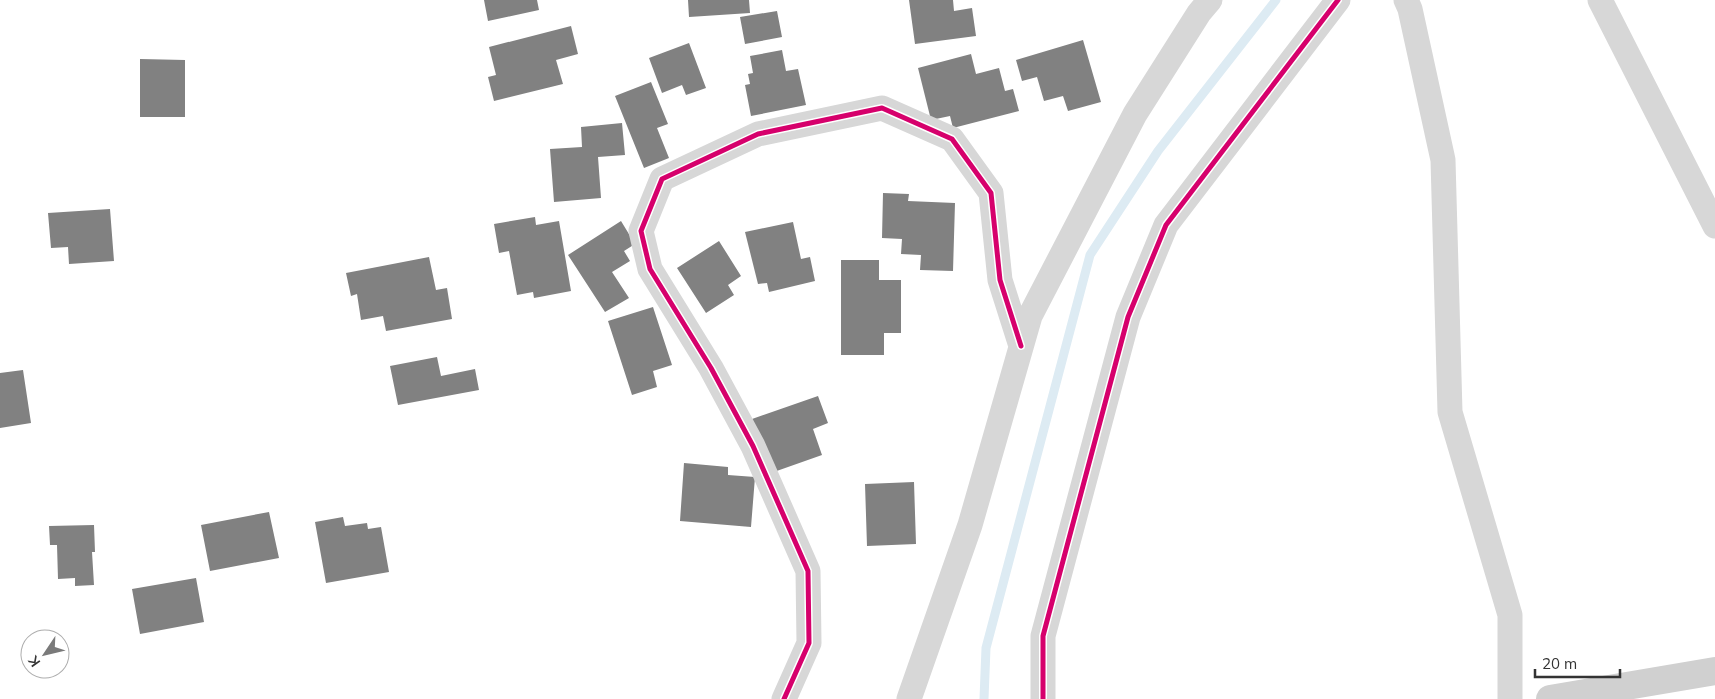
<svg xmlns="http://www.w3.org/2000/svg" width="1715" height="699" font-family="Mulish,sans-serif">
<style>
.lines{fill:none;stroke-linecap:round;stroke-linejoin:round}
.stream{stroke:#ddebf3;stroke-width:9}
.building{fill:#818181}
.street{stroke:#d7d7d7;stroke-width:25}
.secondary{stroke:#d0d0d0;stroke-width:28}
.cycleway-casing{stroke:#fff;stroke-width:8}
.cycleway{stroke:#d6006c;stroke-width:5}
</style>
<rect width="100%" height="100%" fill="#fff"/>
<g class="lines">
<path class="stream" d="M984,699L986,648L1090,255L1158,151L1276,0"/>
</g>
<path class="building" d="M484,0H537L539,10L488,21Z
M688,0H749L750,13L689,17Z
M909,0H953L954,11L972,8L976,36L915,44Z
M777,11L782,37L745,44L740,17Z
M571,26L578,54L556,60L563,84L494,101L488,77L496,75L489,47Z
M1083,40L1101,102L1068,111L1063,96L1044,101L1037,77L1022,81L1016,60Z
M689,43L706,88L686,95L682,85L662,93L649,58Z
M782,50L786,71L798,69L806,105L751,116L745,85L750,84L748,74L753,73L750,56Z
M971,54L976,74L999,68L1005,91L1013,89L1019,111L953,128L950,116L931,120L918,68Z
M140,59L185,60V117H140Z
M651,82L668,124L657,128L669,158L644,168L615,96Z
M622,123L625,155L598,157L601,198L554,202L550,149L582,147L581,127Z
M883,193L909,194L908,201L955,203L953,271L920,270L921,255L901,254L902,239L882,238Z
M110,209L114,261L69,264L68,247L51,248L48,213Z
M535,217L536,225L559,221L571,291L534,298L533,292L517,295L509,251L499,253L494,224Z
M621,221L635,244L624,251L630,261L612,272L629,298L605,312L568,255Z
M793,222L801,259L810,257L815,281L769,292L767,283L758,284L745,232Z
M719,241L741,276L728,285L734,295L706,313L677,268Z
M429,257L436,290L447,288L452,319L386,331L383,316L361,320L357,294L351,296L346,273Z
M841,260H879V280H901V333H884V355H841Z
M653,307L672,365L653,371L657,387L632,395L608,321Z
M437,357L441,376L475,369L479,390L398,405L390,366Z
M23,370L31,423L0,428V373Z
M818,396L828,423L813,429L822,455L771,473L752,419Z
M684,463L728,467V475L755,477L751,527L680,521Z
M914,482L916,544L867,546L865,484Z
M269,512L279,558L210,571L201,525Z
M343,517L345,526L367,523L368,529L381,527L389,572L326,583L315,522Z
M94,525L95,552H92L94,585L75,586V578L58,579L57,545H50L49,526Z
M196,578L204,622L140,634L132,589Z"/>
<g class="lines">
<path class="street" d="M1406,0L1410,9L1443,160L1450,412L1510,615V699
M1600,0L1715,226
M784,699L809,643L808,571L753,446L711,368L650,269L641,231L662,179L758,134L882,108L952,139L991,193L1000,280L1021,346
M909,699L970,525L1030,316L1135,114L1199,13L1210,0
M1043,699V636L1128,317L1166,225L1338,0"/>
<path class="secondary" d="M1550,699L1715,671"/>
<defs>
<path id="cycleway" d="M784,699L809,643L808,571L753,446L711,368L650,269L641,231L662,179L758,134L882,108L952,139L991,193L1000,280L1021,346
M1043,699V636L1128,317L1166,225L1338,0"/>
</defs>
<use href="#cycleway" class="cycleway-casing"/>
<use href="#cycleway" class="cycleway"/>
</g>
<g transform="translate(45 654) rotate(235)"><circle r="24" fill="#ffffff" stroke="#adadad"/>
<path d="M0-4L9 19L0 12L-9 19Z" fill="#7a7a7a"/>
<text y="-8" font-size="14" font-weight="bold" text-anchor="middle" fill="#333333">K</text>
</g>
<path d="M1535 669v8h85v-8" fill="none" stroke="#333333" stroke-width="2.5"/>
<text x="1542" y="669" font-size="15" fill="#333333" stroke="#ffffff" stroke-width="4" paint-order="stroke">20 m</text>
</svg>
